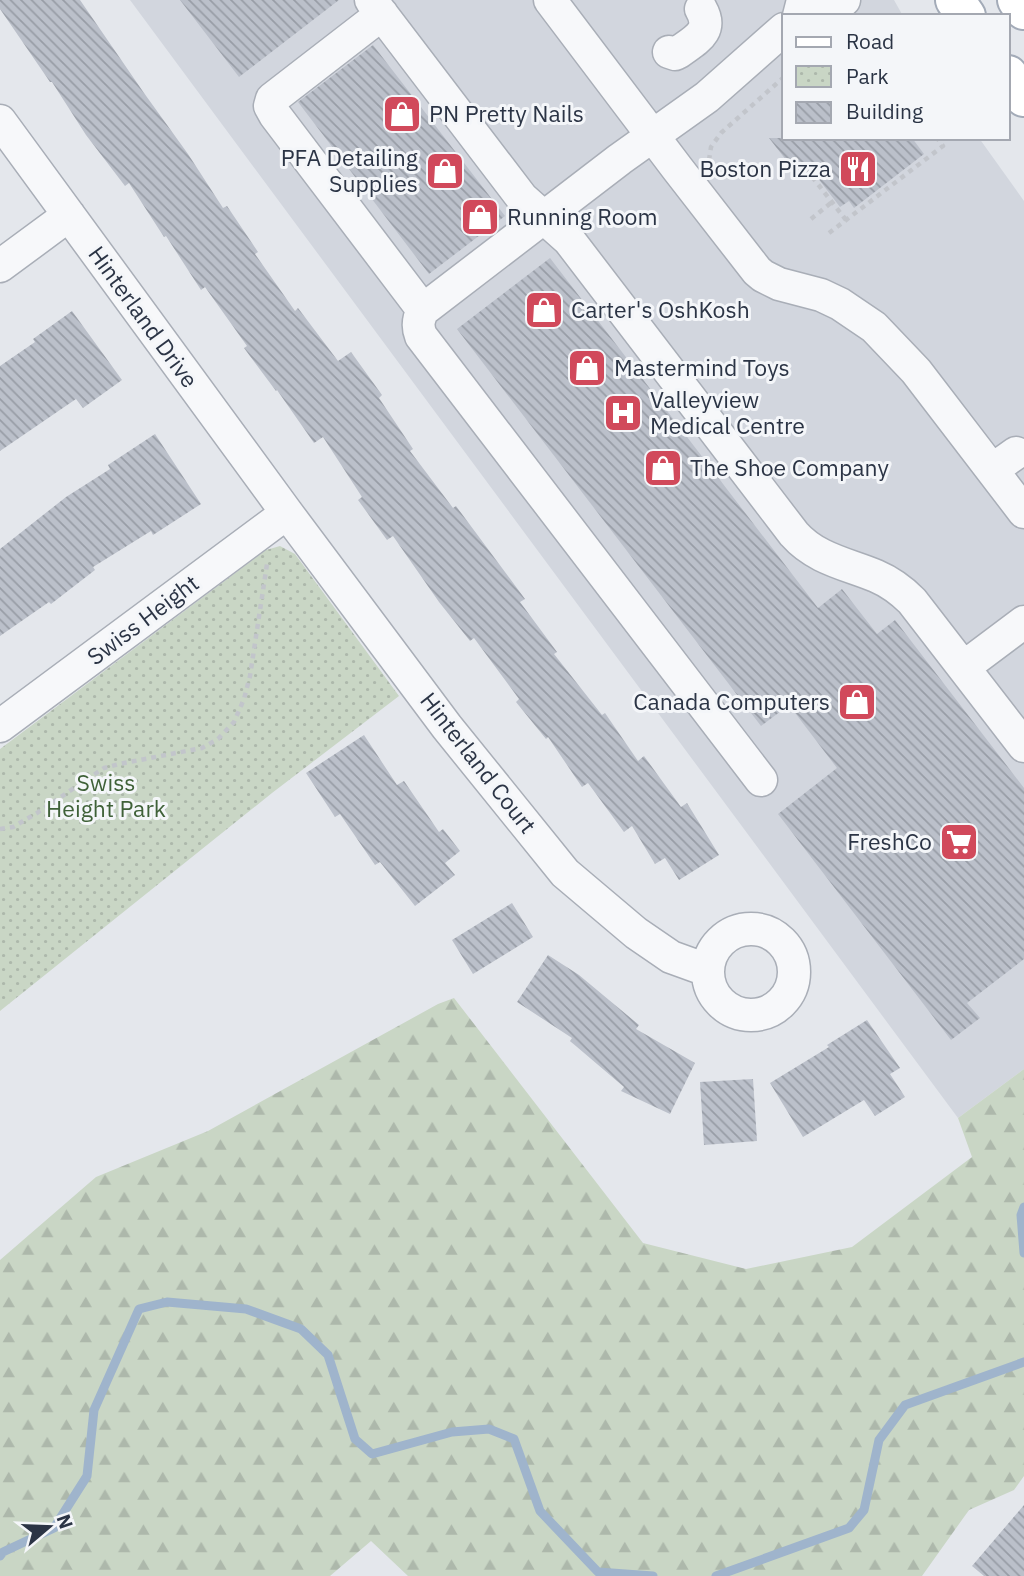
<svg xmlns="http://www.w3.org/2000/svg" width="1024" height="1576" font-family="'IBM Plex Sans',sans-serif">
<style>
.built{fill:#d2d6de}
.forest{fill:url(#forest-firs)}
.park{fill:url(#park-dots)}
.lines{fill:none;stroke-linecap:round;stroke-linejoin:round}
.stream{stroke:#9fb4cc;stroke-width:9}
.building{fill:url(#building-back-hatch)}
.minor-casing{stroke:#a9aeb7;stroke-width:35}
.major-casing{stroke:#a3abb8;stroke-width:42}
.path{stroke:#c2c5cb;stroke-width:4.5;stroke-dasharray:5 5;stroke-linecap:butt}
.minor{stroke:#f7f8fa;stroke-width:32}
.major{stroke:#fff;stroke-width:38}
.labels{text-anchor:middle;stroke-width:6;stroke-linejoin:round;paint-order:stroke}
.poi-label{font-size:23px;fill:#2b3445;stroke:#f4f6f9;text-anchor:start}
.street-label{font-size:23px;fill:#2b3445;stroke:#f4f6f9}
.park-label{font-size:23px;fill:#3f6138;stroke:#f4f6f9}
</style>
<defs>
<pattern id="forest-firs" width="22" height="20" patternUnits="userSpaceOnUse" patternTransform="scale(1.75)"><rect width="22" height="20" fill="#c9d6c5"/><path d="M5 1l3.5 6h-7zM16 11l3.5 6h-7z" fill="#adb8ab"/></pattern>
<pattern id="park-dots" width="8" height="8" patternUnits="userSpaceOnUse" patternTransform="scale(1.75)"><rect width="8" height="8" fill="#c9d6c5"/><path d="M2 2h.1M6 6h.1" fill="none" stroke="#adb8ab" stroke-width="1.8" stroke-linecap="round"/></pattern>
<pattern id="building-back-hatch" width="6" height="6" patternUnits="userSpaceOnUse" patternTransform="scale(1.75)"><rect width="6" height="6" fill="#bbc0ca"/><path d="M-1 5l2 2M0 0l6 6M5-1l2 2" fill="none" stroke="#989da6"/></pattern>
</defs>
<rect width="100%" height="100%" fill="#e4e7ec"/>
<path class="built" d="M130,0H894L903,16H784V138H979L1024,201V1069L958,1118Z"/>
<path class="forest" d="M454,998L643,1243L746,1269L852,1247L972,1157L958,1118L1024,1069V1476L1014,1490L969,1510L922,1576H408L371,1541L330,1576H0V1260L96,1177L208,1131L438,1004Z"/>
<path class="park" d="M280,546L295,554L399,696L272,793L0,1011V749L266,550Z"/>
<g class="lines">
<path class="stream" d="M1024,1207L1021,1215L1024,1253
M0,1556L3,1552L54,1528L87,1476L94,1410L139,1309L167,1302L246,1309L301,1329L328,1355L355,1439L372,1454L452,1432L489,1429L514,1439L540,1511L598,1572L653,1576
M716,1576L849,1528L864,1510L879,1440L905,1405L1024,1362"/>
</g>
<path class="building" d="M0,0H80L144,93L188,154L223,208L227,206L258,252L255,254L295,311L298,308L338,361L351,352L382,395L379,398L413,449L410,451L453,508L456,506L525,599L520,602L557,652L554,654L602,715L605,713L638,761L644,756L681,807L687,803L719,855L679,880L665,858L655,864L632,826L624,832L588,783L582,787L548,737L546,739L516,702L519,699L474,638L470,641L439,602L393,536L387,540L358,500L362,497L323,437L314,443L277,390L276,391L244,348L247,346L205,287L201,290L166,236L164,237L129,183L125,186L86,135L52,82H50L0,9Z
M180,0H339L239,77Z
M373,45L505,216L429,274L298,102Z
M769,138H912L924,154L854,208L849,201L840,207L807,164L796,173Z
M550,258L818,608L842,589L877,634L895,620L1024,788V959L967,1003L980,1018L951,1040L778,814L837,768L789,705L761,726L457,329Z
M72,311L122,380L83,408L76,399L0,451V366L35,342L33,339Z
M155,434L201,504L153,535L151,531L93,567L95,570L51,604L49,602L0,636V549L66,497L110,469L108,465Z
M364,735L397,785L404,781L439,832L443,829L460,851L445,863L455,875L415,906L380,862L375,865L340,814L335,817L306,773Z
M512,903L533,937L473,974L452,940Z
M548,955L579,975L639,1025L636,1029L695,1063L670,1114L621,1091L624,1087L570,1041L572,1038L517,1002Z
M867,1020L900,1068L890,1074L905,1097L875,1116L864,1100L803,1137L770,1083L829,1047L827,1045Z
M753,1079L757,1141L704,1145L700,1082Z
M1024,1505V1576H984L972,1566Z"/>
<g class="lines">
<defs>
<path id="minor" d="M371,0L522,198L569,240L794,534C816,559 847,564 876,576C890,582 902,591 912,601L1024,746
M550,0L677,168L757,271L763,276L779,284L821,295L840,304L874,327L916,371L1024,512
M382,14L272,99L270,106L275,115L423,310
M799,16L803,0
M824,16L844,0
M669,52L675,54L679,52C695,40 714,32 701,9
M0,121L287,513L447,727L565,873L636,933L671,957L707,970
M0,266L69,215
M992,470L1016,453
M964,667L1024,622
M0,726L287,513
M761,780L421,336C417,326 418,319 423,310L620,159L707,97L784,29
M708 972a43 43 0 1 1 86 0a43 43 0 1 1-86 0Z"/>
<path id="major" d="M955,0L966,16
M1017,0L1024,10
M1008,75L1024,97"/>
</defs>
<use href="#minor" class="minor-casing"/>
<use href="#major" class="major-casing"/>
<path class="path" d="M709,160L711,147L721,133L784,77
M798,175L806,169L846,220
M811,219L832,202
M829,233L943,146L937,138
M0,829L13,827L37,813L104,768L119,764L202,748L218,739L234,722L244,699L250,676L267,564"/>
<use href="#minor" class="minor"/>
<use href="#major" class="major"/>
</g>
<defs>
<symbol id="shop-square" viewBox="-11 -11 22 22"><rect x="-9" y="-9" width="18" height="18" rx="4" fill="#d1495b" stroke="#f4f6f9"/><path d="M-5-2.5h2.3a2.7 3.5 0 0 1 5.4 0H5L5.5 6h-11ZM-1.5-2.5h3a1.5 2.3 0 0 0-3 0Z" fill="#fff"/></symbol>
<symbol id="restaurant-square" viewBox="-11 -11 22 22"><rect x="-9" y="-9" width="18" height="18" rx="4" fill="#d1495b" stroke="#f4f6f9"/><path d="M-5-6h1v4h1v-4h1v4h1v-4h1v5L-1.5 .5V6h-2V.5L-5-1ZM5-6V6H3V1.5H1.5Q1.5-4 5-6Z" fill="#fff"/></symbol>
<symbol id="hospital-square" viewBox="-11 -11 22 22"><rect x="-9" y="-9" width="18" height="18" rx="4" fill="#d1495b" stroke="#f4f6f9"/><path d="M-5-5h3v3.5h4V-5h3V5h-3V1.5h-4V5h-3Z" fill="#fff"/></symbol>
<symbol id="supermarket-square" viewBox="-11 -11 22 22"><rect x="-9" y="-9" width="18" height="18" rx="4" fill="#d1495b" stroke="#f4f6f9"/><path d="M-6-5.5h2.5l.6 2H6L4.5 2H-2.5L-4.4-4H-6ZM-1.5 3.2a1.3 1.3 0 1 0 .1 0ZM3 3.2a1.3 1.3 0 1 0 .1 0Z" fill="#fff"/></symbol>
</defs>
<g fill-rule="evenodd">
<use href="#shop-square" x="380" y="92" width="44" height="44"/>
<use href="#restaurant-square" x="836" y="147" width="44" height="44"/>
<use href="#shop-square" x="423" y="149" width="44" height="44"/>
<use href="#shop-square" x="458" y="195" width="44" height="44"/>
<use href="#shop-square" x="522" y="288" width="44" height="44"/>
<use href="#shop-square" x="565" y="346" width="44" height="44"/>
<use href="#hospital-square" x="601" y="391" width="44" height="44"/>
<use href="#shop-square" x="641" y="446" width="44" height="44"/>
<use href="#shop-square" x="835" y="680" width="44" height="44"/>
<use href="#supermarket-square" x="937" y="820" width="44" height="44"/>
</g>
<g class="labels">
<g class="poi-label">
<text x="429" y="122">PN Pretty Nails</text>
<text x="418" y="166" text-anchor="end">PFA Detailing<tspan x="418" dy="26">Supplies</tspan></text>
<text x="831" y="177" text-anchor="end">Boston Pizza</text>
<text x="507" y="225">Running Room</text>
<text x="571" y="318">Carter's OshKosh</text>
<text x="614" y="376">Mastermind Toys</text>
<text x="650" y="408">Valleyview<tspan x="650" dy="26">Medical Centre</tspan></text>
<text x="690" y="476">The Shoe Company</text>
<text x="830" y="710" text-anchor="end">Canada Computers</text>
<text x="932" y="850" text-anchor="end">FreshCo</text>
</g>
<g class="street-label">
<text transform="translate(143 317) rotate(54)" y="8">Hinterland Drive</text>
<text transform="translate(143 620) rotate(-37)" y="8">Swiss Height</text>
<text transform="translate(478 763) rotate(52)" y="8">Hinterland Court</text>
</g>
<g class="park-label">
<text x="106" y="791">Swiss<tspan x="106" dy="26">Height Park</tspan></text>
</g>
</g>
<rect x="782" y="14" width="228" height="126" fill="#f4f6f9" stroke="#a4a8b1" stroke-width="2"/>
<rect x="796" y="37" width="35" height="10" fill="#ffffff" stroke="#a4a8b1" stroke-width="2"/>
<text x="846" y="49" font-size="21" fill="#2b3445">Road</text>
<rect x="796" y="66" width="35" height="21" fill="url(#park-dots)" stroke="#a4a8b1" stroke-width="2"/>
<text x="846" y="84" font-size="21" fill="#2b3445">Park</text>
<rect x="796" y="102" width="35" height="21" fill="url(#building-back-hatch)" stroke="#a4a8b1" stroke-width="2"/>
<text x="846" y="119" font-size="21" fill="#2b3445">Building</text>
<g transform="translate(49 1527) rotate(71)" stroke="#f4f6f9" stroke-width="5" paint-order="stroke">
<path d="M0-5L12 26L0 18L-12 26Z" fill="#2b3445"/>
<text y="-10" font-size="19" font-weight="bold" text-anchor="middle" fill="#2b3445">N</text>
</g>
</svg>
